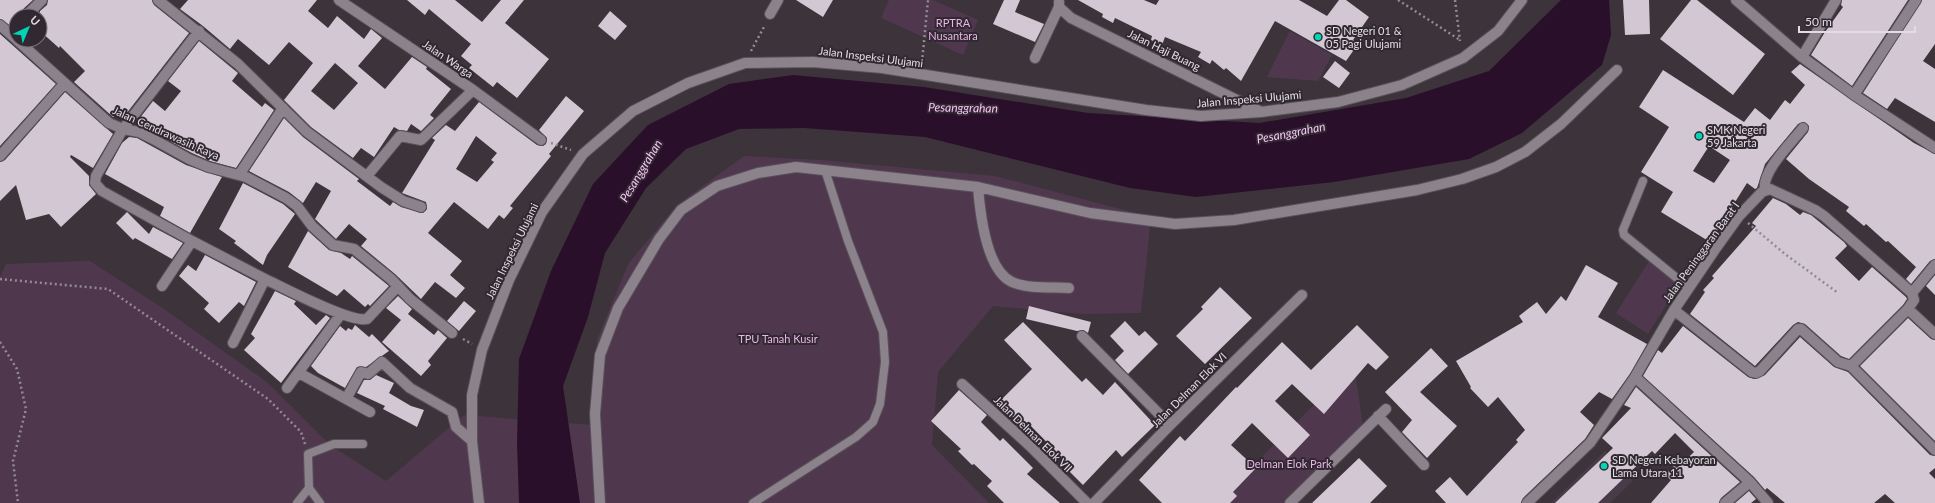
<svg xmlns="http://www.w3.org/2000/svg" width="1935" height="503" font-family="Lato,sans-serif">
<style>
.built{fill:#493b48}
.green{fill:#4f384e}
.water{fill:#2a0f2a}
.building{fill:#d2c7d2;fill-rule:evenodd}
.lines{fill:none;stroke-linecap:round;stroke-linejoin:round}
.service-casing{stroke:#585158;stroke-width:10}
.minor-casing{stroke:#585158;stroke-width:12}
.path{stroke:#928b92;stroke-width:2.5;stroke-dasharray:2 3;stroke-linecap:butt}
.service{stroke:#8c828c;stroke-width:8}
.minor{stroke:#8c828c;stroke-width:10}
.poi-dot{fill:#01d5b6;stroke:#312931;stroke-width:1.5}
.labels{text-anchor:middle;stroke-width:4;stroke-linejoin:round;paint-order:stroke}
.park-label{font-size:11px;fill:#ebb4e9;stroke:#312931}
.poi-label{font-size:11px;fill:#e2dde2;stroke:#312931;text-anchor:start}
.street-label{font-size:11px;fill:#e2dde2;stroke:#312931}
.water-label{font-size:12px;font-style:italic;fill:#fac3f8;stroke:#312931}
</style>
<rect width="100%" height="100%" fill="#3c333b"/>
<path class="built" d="M1605,451L1633,481L1610,503H1551Z"/>
<path class="green" d="M889,0H933L978,20L963,55L881,18Z
M1290,31L1332,55L1318,81L1267,77Z
M744,156L821,160L995,176L1151,217L1141,313L1083,314L993,306L938,372L932,445L989,503H0V277L6,264L90,261L164,309L267,382L330,445L386,481L464,415L593,425L597,340L628,264L678,204Z
M1650,260L1682,280L1648,334L1616,313Z
M1354,365L1363,426L1284,503H1215Z"/>
<path class="water" d="M1561,0H1609L1611,35L1602,65L1522,133L1469,159L1334,182L1196,197L1130,188L925,137L804,128L739,129L686,149L646,188L605,253L588,317L563,386L580,503H519L517,443L519,359L551,271L593,184L648,125L729,84L793,75L924,87L1088,113L1259,123L1406,98L1489,71Z"/>
<path class="building" d="M0,0H33L21,11L20,16H16V22L11,26L0,19Z
M48,0H152L154,5L189,33L126,114L121,109L113,117L74,82L85,71L60,46L59,48L40,31V11L47,5Z
M188,0H317L308,11L328,28L337,16L364,39L371,29L382,38L358,66L385,89L412,57L427,67L426,69L451,89L430,115L434,118L421,131L411,124L407,131L399,130L394,127L374,157L361,148L353,158L311,127L284,100L313,63L289,42L269,65L238,39L230,49L203,26L180,9ZM335,63L358,83L334,110L311,91Z
M407,0H455L482,22L501,0H524L505,23L549,59L517,98L497,82L493,87L469,68L472,65L461,56L471,44L429,9L425,15Z
M796,0H833L823,17Z
M1004,0H1020L1015,12L1044,24L1035,42L993,24Z
M1078,0H1144L1156,5L1159,0H1299L1327,16L1339,0H1346L1369,17L1353,40L1358,44L1346,61L1275,21L1241,81L1226,68L1224,70L1212,60L1210,64L1198,57L1201,52L1165,37L1162,45L1151,40L1152,36L1115,18L1113,23L1102,17L1103,14Z
M1623,0H1649L1650,34L1625,35Z
M1691,0H1697L1765,54L1733,95L1660,39Z
M1842,0H1908L1852,86L1811,55L1825,32L1843,7L1841,5Z
M1922,0H1935V44L1923,61L1935,69V122L1895,98L1887,109L1863,93Z
M610,11L627,26L615,40L598,26Z
M0,34L56,84L0,146Z
M199,41L238,73L232,81L262,107L265,103L274,110L236,168L210,161L192,153L136,123L153,101L165,111L181,91L168,81Z
M1335,61L1350,73L1339,88L1323,77Z
M1800,64L1914,143L1935,154V259L1930,261L1911,284L1906,279L1916,267L1888,241L1886,242L1866,224L1864,226L1846,211L1849,207L1809,179L1786,159L1808,132L1809,126L1804,122L1798,124L1765,164L1757,188L1755,189L1747,183L1710,242L1661,212L1673,192L1641,172L1669,127L1639,107L1663,70L1744,122L1755,108L1770,120L1785,100L1790,104L1805,85L1791,72ZM1709,146L1730,160L1714,183L1693,171Z
M65,92L113,134L93,168L71,155L70,157L89,176V185L96,194L61,227L49,214L26,220L16,185L0,201V162L5,160Z
M566,96L584,111L549,154L551,156L510,206L513,208L504,219L499,215L488,229L454,202L428,233L462,261L450,275L465,288L456,298L435,282L421,299L395,274L361,246L367,239L349,224L336,239L315,219L331,191L316,182L303,203L289,192L249,171L284,118L303,137L359,179L357,181L390,206L393,202L401,207L423,213L427,209L426,202L402,193L435,140L432,138L446,125L455,131L479,102L537,145L543,146L546,144L547,138L539,130ZM476,136L497,153L491,160L494,162L477,182L456,169Z
M129,137L137,138L186,165L222,177L190,233L160,216L164,207L105,174L122,143Z
M243,183L283,204L295,214L267,255L263,265L234,243L236,241L219,229Z
M1773,198L1786,204L1800,215L1803,212L1811,215L1844,242L1847,246L1835,258L1859,281L1872,267L1906,297L1907,299L1903,305L1849,359L1841,356L1805,324L1798,322L1793,325L1755,366L1690,314L1705,292L1703,290L1714,278L1712,276L1756,226L1752,223Z
M127,212L149,234L153,227L183,243L172,259L135,238L133,240L116,223Z
M308,231L329,250L341,253L350,259L352,256L389,286L370,306L368,304L365,307L344,289L337,296L288,267Z
M205,255L256,282L244,306L239,302L219,323L204,309L209,303L179,276L188,265L196,271Z
M1586,265L1618,283L1598,317L1647,344L1630,374L1612,399L1599,392L1580,412L1594,425L1585,439L1523,498L1521,503H1446L1435,491L1450,477L1467,496L1518,442L1516,440L1525,430L1498,397L1488,407L1470,388L1471,387L1456,361L1523,322L1519,316L1537,302L1546,314L1561,296L1566,301Z
M1935,275V295L1926,286Z
M1220,287L1252,318L1205,364L1176,336L1203,309L1201,307Z
M275,291L296,301L294,304L316,325L326,315L330,318L281,383L244,350L255,338L251,334Z
M398,296L412,309L408,314L434,335L438,330L447,338L428,361L431,365L421,376L382,342L401,320L386,308Z
M464,301L476,311L459,331L447,321Z
M1029,306L1091,322L1088,333L1083,330L1077,331L1026,319Z
M1908,318L1931,339L1935,340V441L1860,366Z
M1125,321L1139,336L1145,331L1158,344L1128,374L1115,360L1124,351L1110,336Z
M1023,322L1082,382L1086,378L1103,395L1115,382L1155,425L1122,457L1116,450L1083,485L1068,470L1071,467L1027,422L1023,427L998,403L1032,369L1004,340Z
M355,325L369,337L372,334L389,351L366,367H357L345,388L318,373L311,366L340,326L346,331L348,328L352,330Z
M1357,325L1389,357L1376,370L1368,363L1324,414L1292,384L1275,401L1310,435L1288,458L1252,423L1231,445L1256,468L1233,492L1237,496L1230,503H1162L1139,480L1180,436L1185,441L1236,387L1237,388L1282,342L1311,370Z
M1683,326L1748,377L1754,379L1765,375L1800,337L1834,367L1848,372L1930,455L1935,456V468L1929,473L1935,479V503H1895L1885,494L1874,503H1785L1767,488L1765,490L1754,477L1643,376L1658,350L1662,353Z
M1431,348L1448,366L1420,392L1457,426L1427,458L1402,432L1412,420L1385,392Z
M376,375L394,383L389,393L411,406L424,410L417,427L383,409L385,406L357,393L364,380H370Z
M1636,387L1740,482L1721,498L1719,503H1651L1671,480L1665,475L1674,466L1677,468L1694,452L1675,433L1655,454L1652,451L1598,503H1555L1613,448L1602,438L1631,408L1624,405Z
M959,390L987,415L981,422L1000,441L1003,438L1033,468L1027,474L1060,503H1004L987,486L992,481L974,464L972,465L958,451L961,449L931,421Z
M1359,458L1387,486L1370,503H1312Z
M1749,491L1756,499L1751,503H1735Z"/>
<g class="lines">
<defs>
<path id="service" d="M1643,181L1623,230L1624,235L1689,288
M309,488L320,503
M297,503L309,488L308,454L334,444H363
M753,503L856,437L873,422L880,404L885,362L883,332L848,241L825,170"/>
<path id="minor" d="M158,0L238,64L307,132L381,187L403,201L421,207
M339,0L473,90L541,140
M1736,0L1802,57L1854,95L1935,148
M1059,7L1071,18L1261,112
M770,14L778,0
M26,16L42,0
M0,25L16,39
M199,31L123,129L96,176L95,183L102,191L192,241L265,279L233,343
M17,40L109,123L123,129L139,132L153,139L189,159L208,167L246,177L286,198L297,206L312,226L333,245L354,249L391,279L410,299L452,333
M1802,57L1836,0
M1035,58L1059,7V2
M1854,95L1916,0
M0,156L64,84
M239,175L283,108
M367,176L400,136L421,140L473,90
M978,187C980,212 986,270 1012,282C1028,289 1052,287 1069,288
M1765,190C1761,172 1792,142 1803,128
M265,279C284,288 350,323 367,319L398,286
M162,286L192,241
M1912,293L1914,300L1908,309L1851,366L1935,450
M1908,309L1935,334
M1674,310L1752,372L1756,373L1760,371L1798,329H1801L1838,362L1851,366
M1082,336L1170,425
M299,373L370,412
M1635,377L1750,482L1768,503
M962,384L1030,446L1087,503
M287,388L341,314
M346,399L361,372L368,374L382,362L410,388L452,412L456,427L472,441
M1378,416L1424,465
M479,503L472,441V395L482,350L509,280L542,212L583,154L633,111L688,83L745,63L813,62L882,68L1146,110L1201,116L1261,112L1338,102L1402,85L1463,58L1498,31L1522,0
M600,503L595,414L600,355L618,308L659,239L681,210L717,186L758,173L796,167L978,187L1090,213L1175,224L1234,220L1417,190L1462,179L1496,167L1525,152L1561,124L1617,70
M1094,503L1170,425L1302,295
M1290,503L1386,409
M1527,503L1590,443L1635,377L1674,310L1716,248L1739,216L1762,192L1770,189L1815,210L1824,216L1912,293L1935,265
M1725,503L1750,482"/>
</defs>
<use href="#service" class="service-casing"/>
<use href="#minor" class="minor-casing"/>
<path class="path" d="M1398,0L1460,40
M1455,0L1460,41
M751,51L765,25
M922,62L928,0
M551,143L571,150
M1748,223L1785,254L1838,293
M0,279L108,289L268,399L301,432L305,444
M463,339L472,344
M0,342L17,369L26,409L13,461L18,503"/>
<use href="#service" class="service"/>
<use href="#minor" class="minor"/>
</g>
<g class="poi-dot">
<circle cx="1318" cy="37" r="4"/>
<circle cx="1699" cy="136" r="4"/>
<circle cx="1604" cy="466" r="4"/>
</g>
<g class="labels">
<g class="park-label">
<text x="953" y="27">RPTRA<tspan x="953" dy="13">Nusantara</tspan></text>
<text x="778" y="343">TPU Tanah Kusir</text>
<text x="1289" y="468">Delman Elok Park</text>
</g>
<g class="poi-label">
<text x="1326" y="35">SD Negeri 01 &amp;<tspan x="1326" dy="13">05 Pagi Ulujami</tspan></text>
<text x="1707" y="134">SMK Negeri<tspan x="1707" dy="13">59 Jakarta</tspan></text>
<text x="1612" y="464">SD Negeri Kebayoran<tspan x="1612" dy="13">Lama Utara 11</tspan></text>
</g>
<g class="street-label">
<text transform="translate(1164 50) rotate(26)" y="4">Jalan Haji Buang</text>
<text transform="translate(871 57) rotate(7)" y="4">Jalan Inspeksi Ulujami</text>
<text transform="translate(448 59) rotate(34)" y="4">Jalan Warga</text>
<text transform="translate(1249 99) rotate(-5)" y="4">Jalan Inspeksi Ulujami</text>
<text transform="translate(166 133) rotate(24)" y="4">Jalan Cendrawasih Raya</text>
<text transform="translate(512 251) rotate(-64)" y="4">Jalan Inspeksi Ulujami</text>
<text transform="translate(1701 252) rotate(-54)" y="4">Jalan Peninggaran Barat I</text>
<text transform="translate(1189 390) rotate(-45)" y="4">Jalan Delman Elok VI</text>
<text transform="translate(1033 434) rotate(44)" y="4">Jalan Delman Elok VII</text>
</g>
<g class="water-label">
<text transform="translate(963 108) rotate(1)" y="4">Pesanggrahan</text>
<text transform="translate(1291 133) rotate(-11)" y="4">Pesanggrahan</text>
<text transform="translate(641 171) rotate(-59)" y="4">Pesanggrahan</text>
</g>
</g>
<g transform="translate(28 28) rotate(44)"><circle r="19" fill="#312931" stroke="#787178"/>
<path d="M0-3L7 15L0 10L-7 15Z" fill="#01d5b6"/>
<text y="-6" font-size="11" font-weight="bold" text-anchor="middle" fill="#e2dde2">U</text>
</g>
<path d="M1799 26v6h116v-6" fill="none" stroke="#e2dde2" stroke-width="2"/>
<text x="1805" y="26" font-size="12" fill="#e2dde2" stroke="#312931" stroke-width="3" paint-order="stroke">50 m</text>
</svg>
